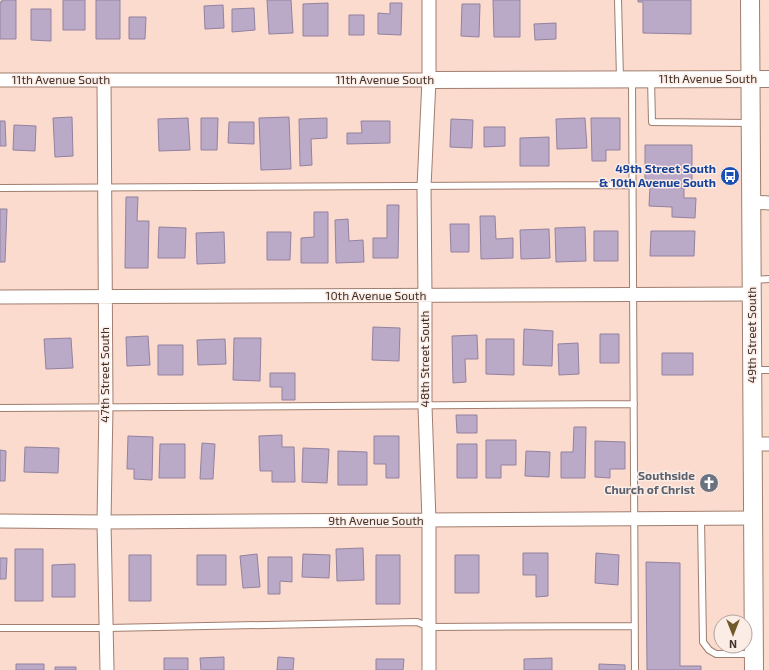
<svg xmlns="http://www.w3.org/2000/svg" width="769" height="670" font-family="'Exo 2',sans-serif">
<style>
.building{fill:#bba9c8;stroke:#93819f}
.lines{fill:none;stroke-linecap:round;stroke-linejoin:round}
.service-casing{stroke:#a17e6f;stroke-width:8}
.minor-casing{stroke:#a17e6f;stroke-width:15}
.tertiary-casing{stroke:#a17e6f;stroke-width:18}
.secondary-casing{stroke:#a17e6f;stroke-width:20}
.service{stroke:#fff;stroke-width:6}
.minor{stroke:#fff;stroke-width:13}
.tertiary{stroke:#fff;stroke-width:16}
.secondary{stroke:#fff;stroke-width:18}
.labels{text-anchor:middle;stroke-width:3;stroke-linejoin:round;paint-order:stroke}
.street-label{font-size:12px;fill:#41322c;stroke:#fcece6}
.transit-label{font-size:12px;font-weight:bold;fill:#164399;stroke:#fcece6;text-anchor:end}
.worship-label{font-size:12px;font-weight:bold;fill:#5b616d;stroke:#fcece6;text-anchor:end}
</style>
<rect width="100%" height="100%" fill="#fadbce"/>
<path class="building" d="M2,0H16V39H0V2H2Z
M63,0H85V30H63Z
M96,0H120V39H96Z
M267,0H291L293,33L269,34Z
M493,0H520V37H494Z
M638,0H691V34L643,33V2H638Z
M328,3V36H303V4Z
M390,3H402L401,35L378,34V13L390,14Z
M462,4H480L479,37L461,36Z
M223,5L224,28L205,29L204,6Z
M254,8L255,30L232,32V9Z
M31,9H51V41L31,40Z
M349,15H364V35H349Z
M129,17H146L145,39H129Z
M556,23V39L535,40L534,24Z
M72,117L73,156L55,157L53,118Z
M289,117L291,169L261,170L259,118Z
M188,118L190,150L159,151L158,119Z
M201,118H218L217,150H201Z
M327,118V138L311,139L312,165L300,166L299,119Z
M585,118L587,148L557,149L556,119Z
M591,118H620V150H606V161H592Z
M451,119L473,120L472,148L450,147Z
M0,121H5L6,146H0Z
M361,121H390V143L347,144V133H362Z
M229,122H254V144L228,143Z
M14,125L36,126L35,151L13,150Z
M484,127H505V146L484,147Z
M549,137V166H520V138Z
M645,145H692V187L645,186Z
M650,186L684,188V198H696L695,218L672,217V207L649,206Z
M126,197H138L137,221H149L148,268H125Z
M387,205H399L398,258H373V238H387Z
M0,209H7L5,262H0Z
M314,212H328V263H301V238L314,237Z
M480,216H495L496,239L513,238V258L481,259Z
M348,219L349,241L363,240L364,262L336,263L335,220Z
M450,224H469V252H451Z
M159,227L186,228L185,258H158Z
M585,227L586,261L556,262L555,228Z
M549,229L550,258L521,259L520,230Z
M594,231H618V261H594Z
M651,231H695L694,256H650Z
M224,232L225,263L197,264L196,233Z
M267,232H291L290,260H267Z
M373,327L400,328L399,361L372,360Z
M524,329L553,331L552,366L523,365Z
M600,334H619V363H600Z
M477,335L478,359H465L466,382L453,383L452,336Z
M148,336L150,365L127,366L126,337Z
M71,338L73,368L46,369L44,339Z
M234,338H261L260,381L233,380Z
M225,339L226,364L198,365L197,340Z
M486,339H514V375L486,374Z
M578,343L579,374L559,375L558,344Z
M158,345H183V375H158Z
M662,353H693V375H662Z
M270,373H295V400H282V387H270Z
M456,415H477V433H457Z
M574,427H586L585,478H561V452H573Z
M282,435V447H294L295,482H272V471H260L259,436Z
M128,436L153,437L152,480L134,479V469H127Z
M374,436H399V478H386V464H374Z
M486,440H516V465H501V478H486Z
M595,441L625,442V469H610V478L595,477Z
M202,443L215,444L213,479H200Z
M160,444H185V478H159Z
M457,444H477V478H457Z
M25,447L59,448L58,473L24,472Z
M303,448L329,449L327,483L302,482Z
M0,450L6,451L5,481H0Z
M338,451L367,452V485H338Z
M526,451L550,452L549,477L525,476Z
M363,548L364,580L337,581L336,549Z
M15,549H43V601H15Z
M523,553H548V596L536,597V575H523Z
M596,553L619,555L618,585L595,583Z
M257,554L260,587L243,588L240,556Z
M303,554L330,555L329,578L302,577Z
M129,555H151V601H129Z
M197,555H226V585H197Z
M376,555H400V604H376Z
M455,555H479V593H455Z
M268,557H292V582L280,581V594H268Z
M0,558H7L6,579H0Z
M646,562L680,563V666H701V670H647Z
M75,564V597H52V565Z
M224,657V670H201L200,658Z
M278,657L294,658L293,670H277Z
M164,658H188V670H164Z
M552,658V670H524V659Z
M376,659H404L403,670H376Z
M16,664H44V670H16Z
M599,664L625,665V670H599Z
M55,667H76V670H55Z"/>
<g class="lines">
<defs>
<path id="service" d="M618,0L620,78
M651,79L652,122L750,123
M632,80L635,670
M0,188L633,185
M753,280L769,279
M755,370H769
M0,408L634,404
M701,519L703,642L709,650L716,654H753
M0,628H107L417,622L429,627L635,626"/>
<path id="minor" d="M0,80H429
M104,80L106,406L104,522L107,670
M751,202L769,203
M0,297L752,294
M753,444H769
M0,521L104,522L753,518
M429,670V521L425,406V296L424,187L429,80V0"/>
<path id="tertiary" d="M429,80L769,79"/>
<path id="secondary" d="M750,0L754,670"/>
</defs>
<use href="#service" class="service-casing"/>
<use href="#minor" class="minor-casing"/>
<use href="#tertiary" class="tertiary-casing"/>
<use href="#secondary" class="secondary-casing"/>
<use href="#service" class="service"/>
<use href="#minor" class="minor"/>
<use href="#tertiary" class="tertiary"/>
<use href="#secondary" class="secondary"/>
</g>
<defs>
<symbol id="bus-disc" viewBox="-11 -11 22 22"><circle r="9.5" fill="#1a4fb4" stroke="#fcece6"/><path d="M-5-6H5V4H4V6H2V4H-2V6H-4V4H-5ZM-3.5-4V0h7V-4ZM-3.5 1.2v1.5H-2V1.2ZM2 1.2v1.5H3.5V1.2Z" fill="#fff"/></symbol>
<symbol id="church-disc" viewBox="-11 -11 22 22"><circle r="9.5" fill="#6b7280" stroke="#fcece6"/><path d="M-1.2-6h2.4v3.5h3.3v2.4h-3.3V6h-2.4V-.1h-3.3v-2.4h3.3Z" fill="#fff"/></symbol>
</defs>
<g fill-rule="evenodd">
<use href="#bus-disc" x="719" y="165" width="22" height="22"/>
<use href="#church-disc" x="698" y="472" width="22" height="22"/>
</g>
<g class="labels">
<g class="street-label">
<text x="708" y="83">11th Avenue South</text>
<text x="61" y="84">11th Avenue South</text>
<text x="385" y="84">11th Avenue South</text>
<text x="376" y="300">10th Avenue South</text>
<text transform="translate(752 335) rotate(-90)" y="4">49th Street South</text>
<text transform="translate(425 359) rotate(-90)" y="4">48th Street South</text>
<text transform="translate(105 375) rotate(-90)" y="4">47th Street South</text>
<text x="376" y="525">9th Avenue South</text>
</g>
<g class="transit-label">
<text x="716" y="173">49th Street South<tspan x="716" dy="14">&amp; 10th Avenue South</tspan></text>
</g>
<g class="worship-label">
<text x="695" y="480">Southside<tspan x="695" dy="14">Church of Christ</tspan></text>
</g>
</g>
<g transform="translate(733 634) rotate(180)"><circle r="19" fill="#fcece6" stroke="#b1a29c"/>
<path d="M0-3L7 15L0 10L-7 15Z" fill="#705a2a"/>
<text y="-6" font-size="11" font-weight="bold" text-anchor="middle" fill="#41322c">N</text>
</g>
</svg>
